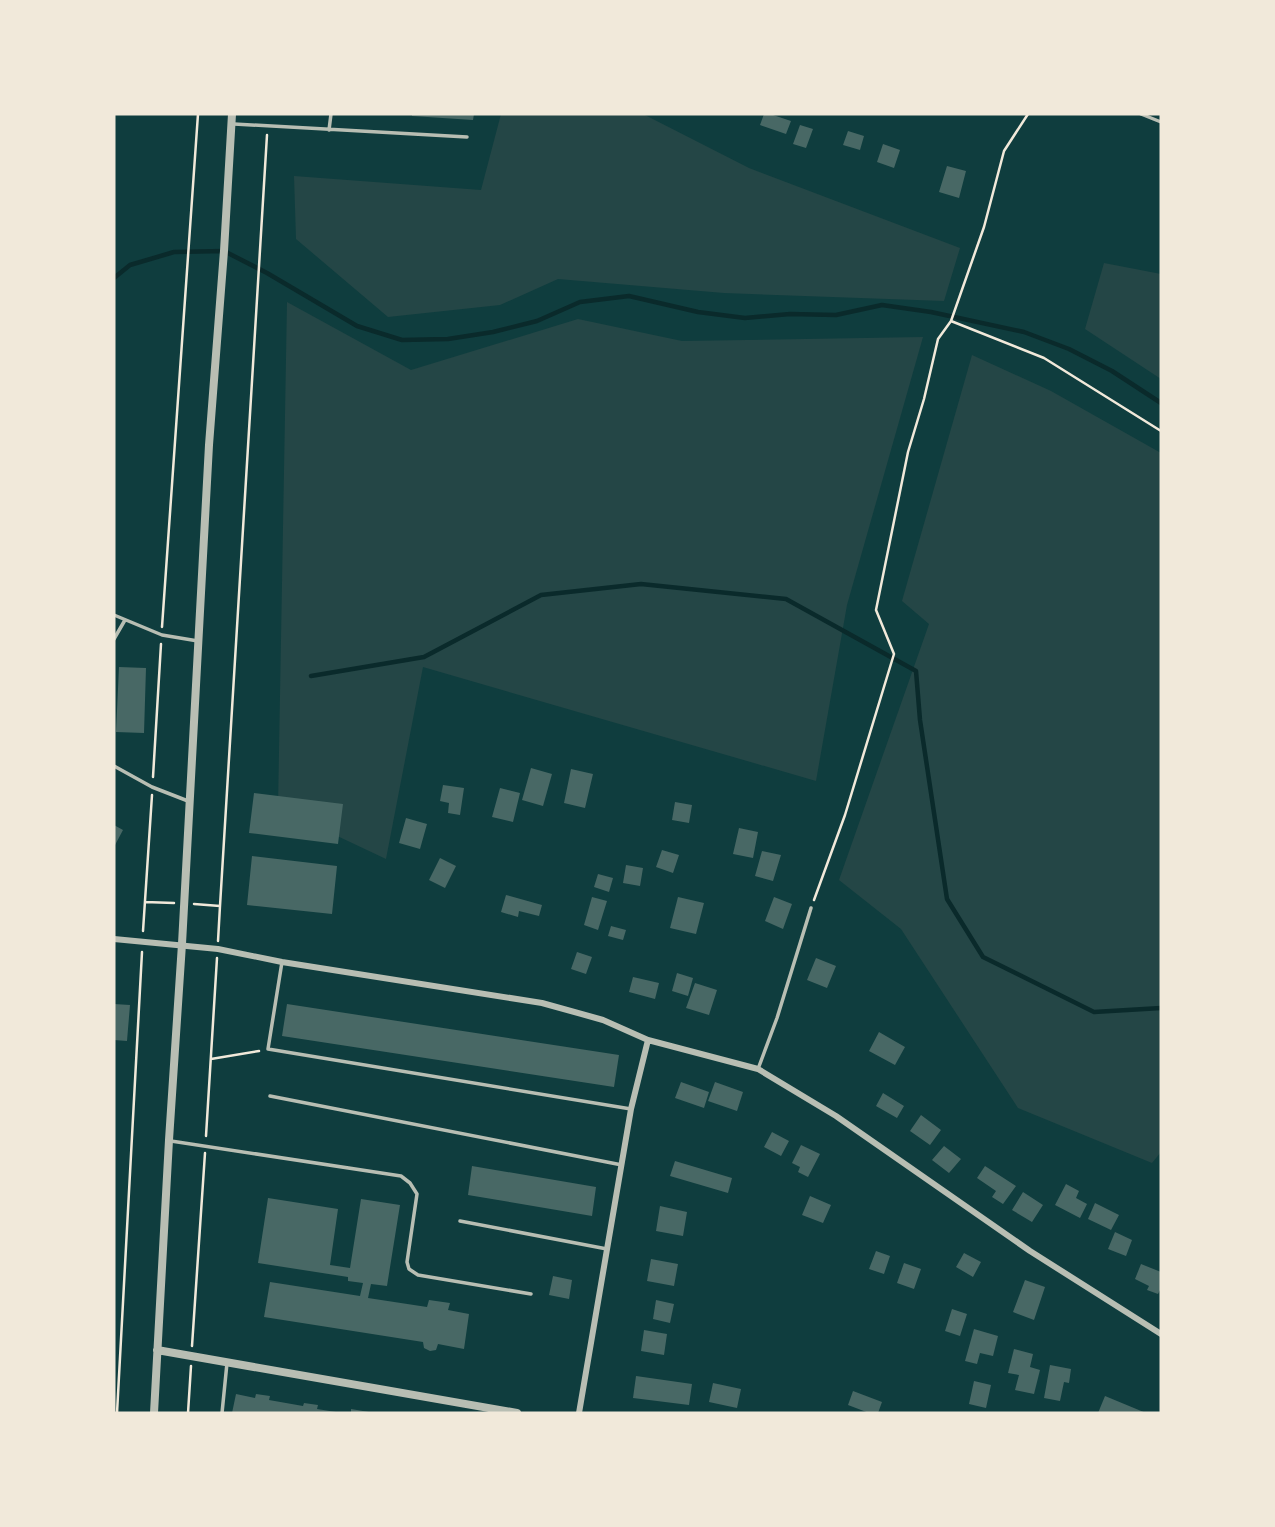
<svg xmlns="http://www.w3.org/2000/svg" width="1275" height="1527" font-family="'Exo 2',sans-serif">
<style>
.green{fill:#244646}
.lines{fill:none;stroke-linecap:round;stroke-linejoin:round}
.stream{stroke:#0a2a2b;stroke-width:4.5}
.building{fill:#486865}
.path{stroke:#f1e9da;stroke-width:2.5}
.service{stroke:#b8beb3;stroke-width:3.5}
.minor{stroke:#b8beb3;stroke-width:6}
.tertiary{stroke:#b8beb3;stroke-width:8}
</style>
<rect width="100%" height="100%" fill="#0f3d3e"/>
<path class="green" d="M501,114H643L749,168L960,248L944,301L724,293L558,279L500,305L388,317L296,239L294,176L481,190Z
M1104,263L1161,274V379L1085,329Z
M287,302L411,370L578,319L682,341L923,337L847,605L816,781L423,667L386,859L278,808Z
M972,355L1051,391L1161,453V1152L1152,1163L1018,1108L901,929L839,880L929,624L902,601Z"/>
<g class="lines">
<path class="stream" d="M114,278L130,265L174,252L224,251L267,273L357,326L402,340L448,339L493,332L537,321L580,302L629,296L698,312L745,318L790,314L836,315L882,305L931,312L1024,332L1069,349L1112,371L1161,403
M311,676L424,657L541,595L641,584L786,599L916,671L920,720L947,899L983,957L1094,1012L1161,1008"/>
</g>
<path class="building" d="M412,114H474L473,120L412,116Z
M764,114H770L791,121L786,134L760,125Z
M800,125L813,129L806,148L793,144Z
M848,131L864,136L860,150L843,145Z
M883,144L900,150L894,168L877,162Z
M947,166L966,171L959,198L939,192Z
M119,667L146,668L144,733L116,732Z
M531,768L552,774L543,806L522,800Z
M571,769L593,774L585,808L564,803Z
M443,785L464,788L460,815L448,813L449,803L440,801Z
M500,788L520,793L513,822L492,817Z
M254,793L343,804L338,844L249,833Z
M675,802L692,805L689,823L672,820Z
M406,818L427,824L420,849L399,843Z
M114,825L123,830L114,847Z
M739,828L758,832L753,858L733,854Z
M662,850L679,855L673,873L656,867Z
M762,851L781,855L773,881L755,876Z
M252,856L337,866L332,914L247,905Z
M440,858L456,866L445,888L429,880Z
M626,865L643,868L640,886L623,883Z
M598,874L613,878L609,892L594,887Z
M506,895L542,905L539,916L519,911L518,917L501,912Z
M592,897L607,901L598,930L584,925Z
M678,897L704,903L696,934L670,928Z
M774,897L792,904L783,929L765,921Z
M611,926L626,930L623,940L608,936Z
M577,952L592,957L586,974L571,969Z
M816,958L836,966L827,988L807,980Z
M677,973L693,978L688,996L672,991Z
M633,977L659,983L655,999L629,992Z
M695,983L717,990L709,1015L686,1008Z
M114,1004L130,1005L127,1041L114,1040Z
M287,1004L619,1055L614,1087L282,1036Z
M879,1032L905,1047L895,1065L869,1051Z
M681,1082L709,1092L704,1108L675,1098Z
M715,1082L743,1092L737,1111L708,1101Z
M883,1093L904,1106L897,1118L876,1106Z
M921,1115L941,1130L930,1145L910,1131Z
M772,1132L789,1141L781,1156L764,1147Z
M801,1145L820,1154L808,1177L798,1172L800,1167L792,1163Z
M944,1146L961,1159L949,1173L932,1160Z
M675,1161L732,1178L728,1193L670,1176Z
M472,1166L596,1187L592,1216L468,1195Z
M985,1166L1016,1186L1003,1204L992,1197L996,1191L977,1178Z
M1066,1184L1079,1191L1076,1198L1087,1204L1080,1218L1055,1205Z
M1023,1192L1043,1205L1032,1222L1012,1210Z
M810,1196L831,1205L823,1223L802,1215Z
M268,1198L338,1209L330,1265L350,1268L361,1199L400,1205L387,1286L371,1284L368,1298L427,1307L429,1300L450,1303L448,1310L469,1314L464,1349L438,1344L436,1350L430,1351L424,1348L423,1342L264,1317L270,1282L360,1296L363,1283L348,1281V1277L258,1263Z
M1095,1203L1119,1215L1111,1230L1088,1219Z
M660,1206L687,1212L683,1236L656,1231Z
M1115,1232L1132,1240L1126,1256L1108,1249Z
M876,1251L890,1256L884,1274L869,1269Z
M964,1253L981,1262L973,1277L956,1267Z
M651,1259L678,1264L674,1286L647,1281Z
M904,1263L921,1269L914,1289L897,1283Z
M1141,1264L1161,1272V1288L1158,1294L1147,1290L1149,1286L1135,1279Z
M553,1276L572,1280L569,1299L549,1295Z
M1025,1280L1045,1287L1034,1320L1013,1312Z
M656,1300L674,1304L670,1323L653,1319Z
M952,1309L967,1314L960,1336L945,1331Z
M974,1329L998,1336L993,1356L980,1353L977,1364L965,1361Z
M644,1330L667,1334L664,1355L641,1351Z
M1014,1349L1033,1354L1030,1367L1040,1370L1034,1394L1015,1390L1019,1375L1008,1373Z
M1050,1365L1071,1369L1069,1383L1064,1382L1060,1401L1044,1398Z
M636,1376L692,1384L689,1405L633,1398Z
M974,1381L991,1385L986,1408L969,1404Z
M713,1383L741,1389L737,1408L709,1402Z
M853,1391L882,1402L878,1413H869L848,1405Z
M236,1394L255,1398L256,1394L270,1396L269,1400L303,1406L304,1403L318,1405L317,1409L336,1412V1413H232Z
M1105,1396L1146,1413H1098Z
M351,1409L369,1412V1413H351Z"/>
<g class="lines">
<path class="path" d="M951,321L1044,358L1161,431
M162,627L198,114
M153,777L161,644
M814,900L845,815L894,654L876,610L908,452L924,399L938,339L951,321L984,227L1004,151L1028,114
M145,902L174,903
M194,904L220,906L267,135
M143,931L152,795
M218,941L220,906
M211,1059L259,1051
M206,1136L217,958
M192,1346L205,1153
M117,1413L142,952
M188,1413L191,1366"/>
<path class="service" d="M1141,114L1161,122
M234,124L467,137
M329,130L331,114
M114,615L162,635L198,641
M114,639L125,620
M114,766L152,787L188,801
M282,962L268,1049L631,1109
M758,1069L777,1018L811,908
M270,1096L622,1165
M171,1141L401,1176L410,1183L417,1194L407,1262L409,1269L418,1275L531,1294
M460,1221L607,1249
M222,1413L227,1363"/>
<path class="minor" d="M114,939L218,949L282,962L542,1003L603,1020L648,1040L758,1069L836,1116L1030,1251L1161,1334
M579,1413L631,1109L648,1040"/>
<path class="tertiary" d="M157,1350L517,1413
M154,1413L169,1140L182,944L209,445L224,251L232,114"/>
</g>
<rect width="1275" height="1527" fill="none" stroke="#f1e9da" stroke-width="231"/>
</svg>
